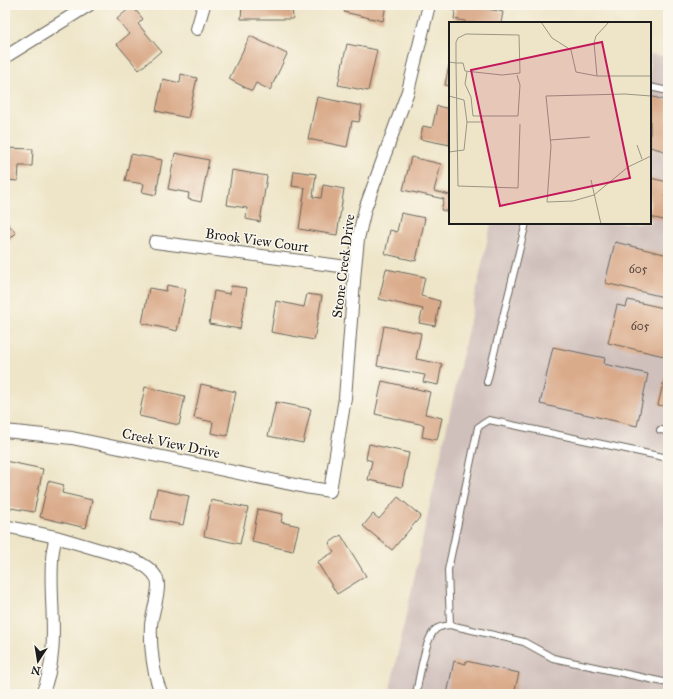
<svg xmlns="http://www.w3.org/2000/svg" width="673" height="699" font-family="'IM FELL Great Primer',serif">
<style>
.industrial{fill:#d0c0bc}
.building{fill:#daab8b}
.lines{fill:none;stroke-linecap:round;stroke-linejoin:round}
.lane-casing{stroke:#666258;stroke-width:8}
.street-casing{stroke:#666258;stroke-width:14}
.lane{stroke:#fff;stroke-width:6}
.street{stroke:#fff;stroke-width:12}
.labels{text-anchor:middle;stroke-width:3;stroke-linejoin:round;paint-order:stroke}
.number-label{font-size:12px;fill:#4c4038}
.street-label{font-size:14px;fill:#1c1c1c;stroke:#fbf7ec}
.inset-road{fill:none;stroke:#9a9583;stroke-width:1}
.view{fill:#c2185b;fill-opacity:0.15;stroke:#c2185b;stroke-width:2}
.inset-edge{fill:none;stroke:#1c1c1c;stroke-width:2}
</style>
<rect width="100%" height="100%" fill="#fbf7ec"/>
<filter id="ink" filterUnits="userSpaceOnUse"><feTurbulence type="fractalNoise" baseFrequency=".025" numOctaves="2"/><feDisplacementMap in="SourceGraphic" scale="8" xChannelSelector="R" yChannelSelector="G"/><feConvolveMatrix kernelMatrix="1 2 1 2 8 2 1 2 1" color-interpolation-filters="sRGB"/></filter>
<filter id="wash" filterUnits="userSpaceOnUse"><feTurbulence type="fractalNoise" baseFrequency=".012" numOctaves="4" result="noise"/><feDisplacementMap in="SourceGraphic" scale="16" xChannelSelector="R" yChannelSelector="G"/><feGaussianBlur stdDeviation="0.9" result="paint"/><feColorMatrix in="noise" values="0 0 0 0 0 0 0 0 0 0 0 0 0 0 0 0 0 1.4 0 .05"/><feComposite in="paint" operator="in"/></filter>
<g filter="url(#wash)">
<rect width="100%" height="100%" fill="#eee5c8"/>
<path class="industrial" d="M650,54L668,57V694H389L491,223H650Z"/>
<g id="blocks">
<path class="building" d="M242,5H292L293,19H241Z
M346,5H386L383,21L344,12Z
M456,5H467L503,12L501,23H465V21L454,19Z
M132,6L143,19L138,24L161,51L139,70L117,44L129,34L117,19Z
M250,36L287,54L270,90L256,83L252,91L229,79Z
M347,44L377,50L368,91L338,85Z
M449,65H450V86L445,85Z
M181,74L197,78L188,118L156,111L163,79L180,83Z
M650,96L668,101V152L650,147Z
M317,97L362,106L359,122L352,121L347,147L308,139Z
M437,106L450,109V145L420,139L423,126L432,128Z
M5,148L33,149L32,166H19L18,181L5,180Z
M175,153L209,160L201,202L188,199L189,193L168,189Z
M131,154L162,160L156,195L142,192L144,184L125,181Z
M411,157L441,164L434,191L450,195V212L441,210L444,199L403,190Z
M232,170L267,176L260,222L246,219L247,208L227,205Z
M294,171L316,174L313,197L321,198L323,185L344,189L337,235L299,229L305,188L292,186Z
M650,178L668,182V187L665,197L668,198V221L650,217Z
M401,213L425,218L416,261L385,254L390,230L397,232Z
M5,221L16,233L5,244Z
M615,242L668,255V298L605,283Z
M386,269L425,277L421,296L440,301L435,326L419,323L423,309L379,299Z
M167,285L186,289L177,331L142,323L149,288L166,291Z
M231,286L247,288L240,329L209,324L214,291L230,294Z
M307,294L322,296L314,340L271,332L276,301L304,307Z
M628,300L668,309V357L608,343L617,305L626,307Z
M384,326L421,333L416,359L442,364L438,385L423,382L425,375L377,366Z
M553,347L605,358L604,364L648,374L637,426L540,404Z
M667,367H668V407L658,405Z
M382,381L430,392L425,414L442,418L437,440L422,437L424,425L375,414Z
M201,384L236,392L227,436L211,433L213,422L194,418Z
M145,387L185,396L179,425L139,416Z
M276,402L311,409L303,443L268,436Z
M369,444L409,453L402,487L368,480L372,461L366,459Z
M5,461L43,469L34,512L5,507Z
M48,481L64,485L62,493L92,500L86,528L40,517Z
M157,489L189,496L183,525L151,519Z
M398,497L421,516L392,550L363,526L373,514L379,519Z
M211,500L248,508L240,544L204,536Z
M258,509L283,514L281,522L299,526L293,551L252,542Z
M341,535L366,576L337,594L317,562L334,552L329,543Z
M454,661L466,664V661L519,673L514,694H447Z"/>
</g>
</g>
<g filter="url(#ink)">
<use href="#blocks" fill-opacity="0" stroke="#666258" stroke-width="1"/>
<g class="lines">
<defs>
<path id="lane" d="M650,87L668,91
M487,382L526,223
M660,430L668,431
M450,625L448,570L478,427L489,420L668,458
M416,694C419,680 425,637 436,629C440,626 445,626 450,625L524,642L553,658L668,683"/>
<path id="street" d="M197,29L204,5
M5,57L89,5
M155,242L355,268
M5,431L72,438L305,487L330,491L345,398L355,268L358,239L365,209L408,91L429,5
M5,526L56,537C54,544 52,553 52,561C49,606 61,650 42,694
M56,537L134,560C143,564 153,570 157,579C161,589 152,613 151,625C150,644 153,677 162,694"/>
</defs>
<use href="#lane" class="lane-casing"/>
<use href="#street" class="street-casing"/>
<use href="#lane" class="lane"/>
<use href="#street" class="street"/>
</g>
</g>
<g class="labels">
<g class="number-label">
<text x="638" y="273">605</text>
<text x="640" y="330">605</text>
</g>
<g class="street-label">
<text transform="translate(257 240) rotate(8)" y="5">Brook View Court</text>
<text transform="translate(343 266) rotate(-83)" y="5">Stone Creek Drive</text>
<text transform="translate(171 443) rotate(12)" y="5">Creek View Drive</text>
</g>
</g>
<g transform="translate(449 22)">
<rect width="202" height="202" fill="#eee5c8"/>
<path class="inset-road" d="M92,0L103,16L122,28L127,50L148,54M160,0L147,14L145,21L148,54H202M17,12L70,13L71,51L53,53L16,49L14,41H7V20L9,16ZM0,40L7,41L9,164L69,166L71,102M18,50L16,62L22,75L24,94H69L71,63L68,53M0,74L15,78L18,100L15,128L0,130M202,74L176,72L97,74L102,124L98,180L124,179L145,173L179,145L202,134M18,100H35M101,118L141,115M188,123L193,137M142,158L152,202"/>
<path class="view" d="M153,20L181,156L51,184L22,48Z"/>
<rect width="202" height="202" class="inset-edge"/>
</g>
<rect width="673" height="699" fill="none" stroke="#fbf7ec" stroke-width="20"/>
<g transform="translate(38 661) rotate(192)" stroke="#fbf7ec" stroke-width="3" paint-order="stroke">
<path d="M0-3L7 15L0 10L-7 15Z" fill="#1c1c1c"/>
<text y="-6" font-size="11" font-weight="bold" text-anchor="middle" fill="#1c1c1c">N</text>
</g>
</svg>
